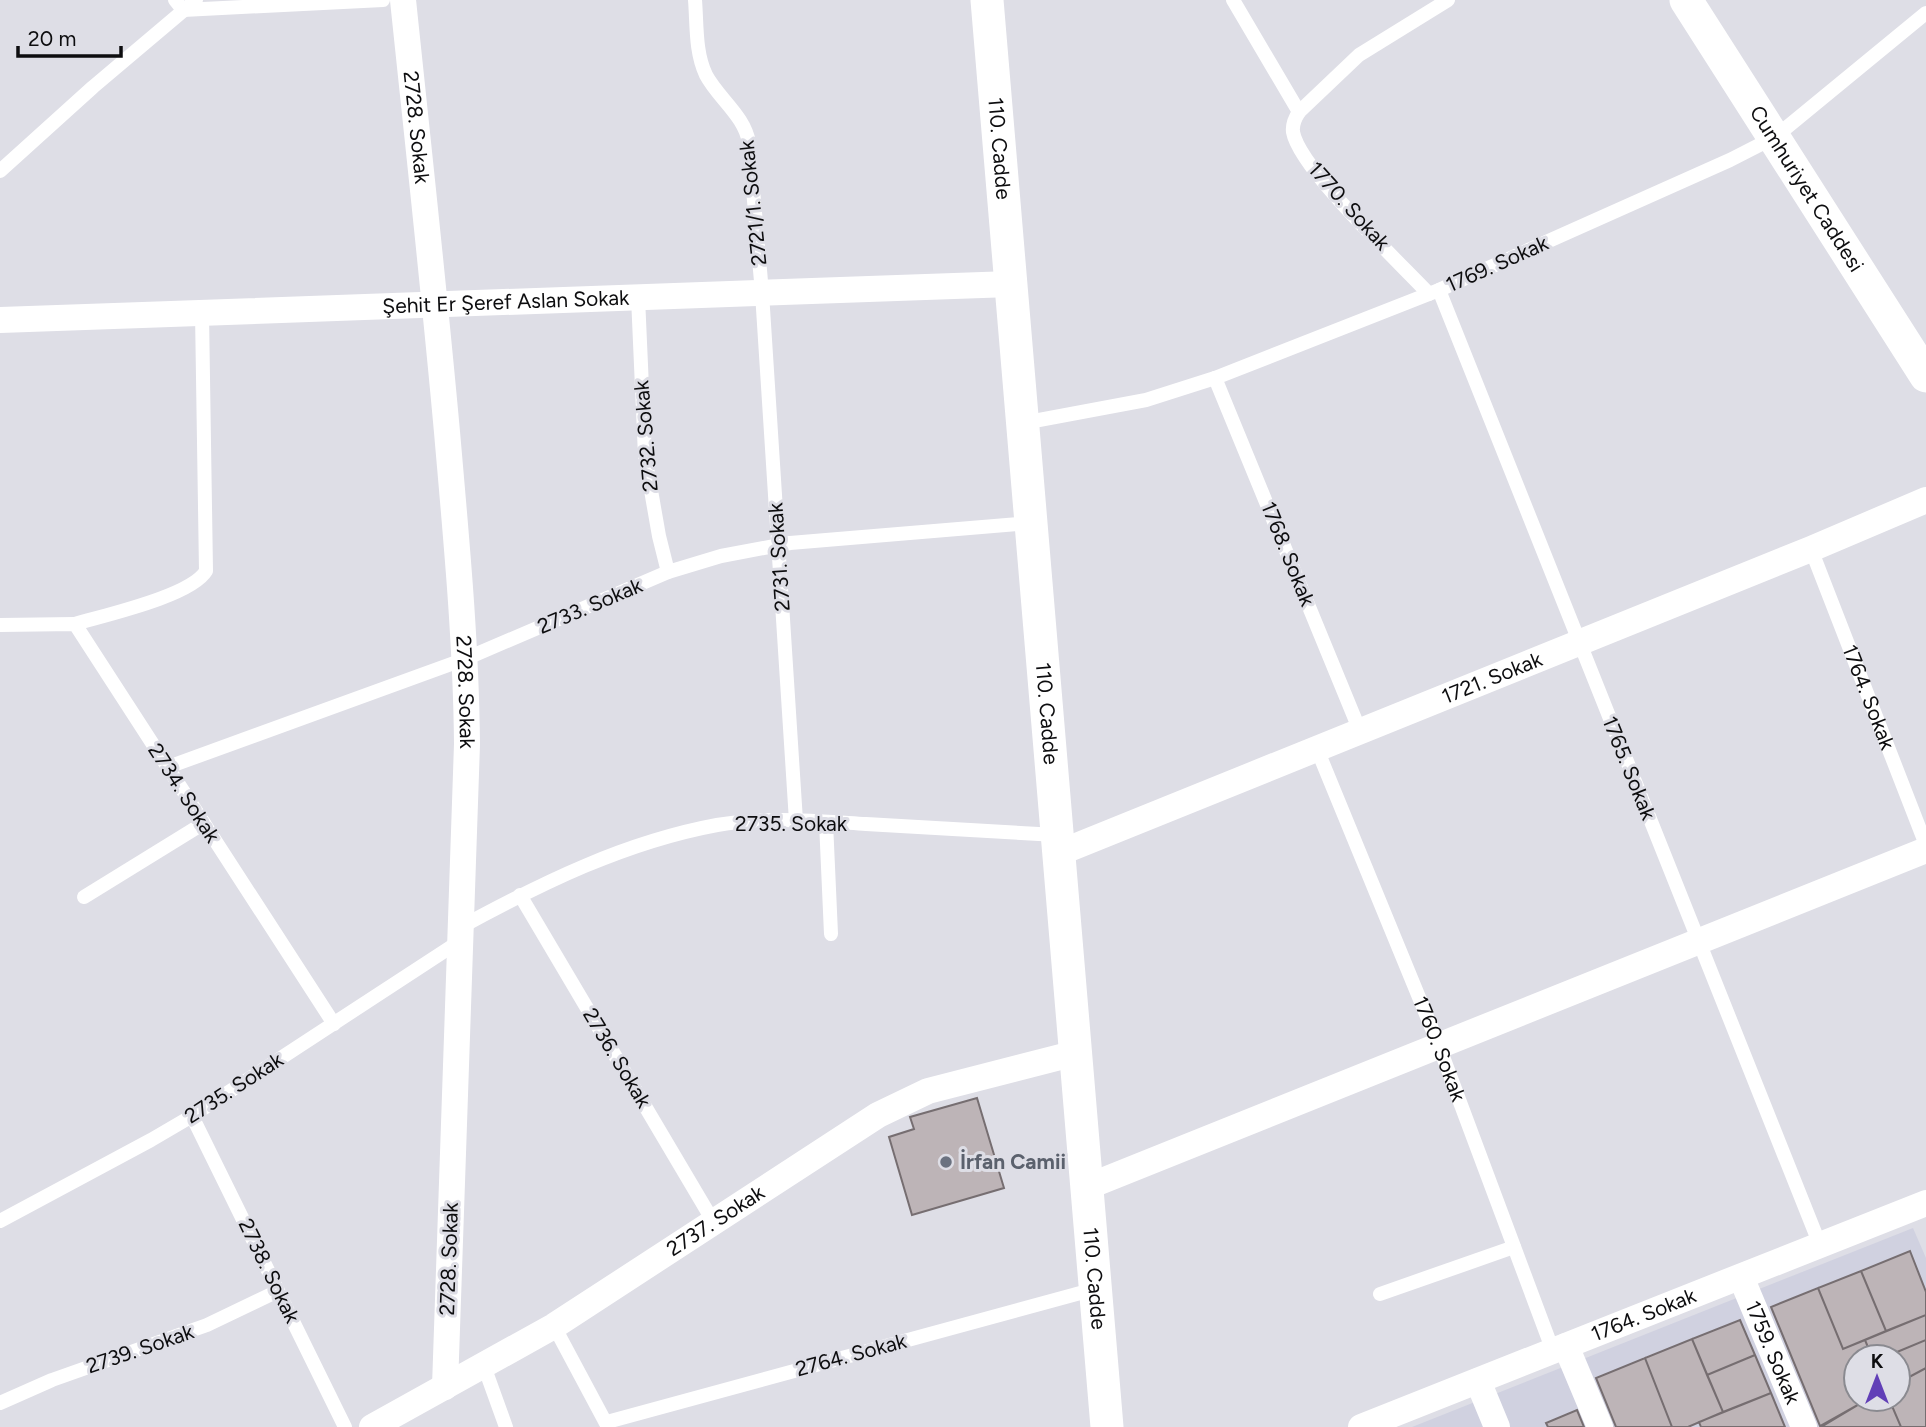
<svg xmlns="http://www.w3.org/2000/svg" width="1926" height="1427" font-family="Figtree,sans-serif">
<style>
.built{fill:#d0d1e0;fill-rule:evenodd}
.building{fill:#bdb4b7;stroke:#766e71;stroke-width:2}
.lines{fill:none;stroke-linecap:round;stroke-linejoin:round}
.service{stroke:#fff;stroke-width:14}
.minor{stroke:#fff;stroke-width:26}
.tertiary{stroke:#fff;stroke-width:33}
.worship-dot{fill:#6b7280;stroke:#dedee6;stroke-width:2.5}
.labels{text-anchor:middle;stroke-width:6;stroke-linejoin:round;paint-order:stroke}
.street-label{font-size:21px;fill:#0d0d0f;stroke:#dedee6}
.worship-label{font-size:21px;font-weight:bold;fill:#5b616d;stroke:#dedee6;text-anchor:start}
</style>
<rect width="100%" height="100%" fill="#dedee6"/>
<path class="built" d="M1913,1228L1926,1258V1427H1412ZM1856,1357H1898V1399H1856Z"/>
<path class="building" d="M977,1098L1004,1188L912,1215L889,1137L914,1129L910,1117Z
M1910,1251L1926,1292V1315L1886,1331L1861,1271Z
M1861,1271L1886,1331L1843,1349L1818,1288Z
M1818,1288L1843,1349L1865,1340L1872,1357H1856V1399H1868L1820,1426L1771,1307Z
M1926,1315V1340L1885,1357H1872L1865,1340Z
M1740,1320L1755,1355L1707,1375L1692,1339Z
M1692,1339L1723,1412L1688,1427H1672L1645,1358Z
M1926,1340V1368L1898,1383V1357H1885Z
M1755,1355L1771,1393L1723,1412L1707,1375Z
M1645,1358L1672,1427H1616L1596,1378Z
M1926,1368V1427H1901L1889,1399H1898V1383Z
M1771,1393L1785,1427H1701L1699,1422Z
M1868,1399H1889L1901,1427H1821Z
M1577,1410L1584,1427H1548L1546,1423Z"/>
<g class="lines">
<g class="service">
<path d="M175,0L183,10L383,0"/>
<path d="M695,0C697,24 695,52 706,75C718,98 745,116 749,143L762,293L796,821"/>
<path d="M1233,0L1299,112C1295,118 1292,124 1293,132C1299,168 1400,263 1429,294"/>
<path d="M1299,112L1359,55L1448,0"/>
<path d="M0,171L93,87L196,0"/>
<path d="M1439,290L1820,1245"/>
<path d="M638,297L645,456L659,536L668,572"/>
<path d="M1215,378L1360,731"/>
<path d="M1023,423L1146,400L1215,378L1439,290L1730,160L1775,137L1926,13"/>
<path id="s1" d="M1811,549L1926,845"/>
<path d="M75,624C105,615 191,596 206,571L202,313"/>
<path d="M0,625L75,624L334,1024"/>
<path id="s2" d="M1317,749L1439,1046L1553,1351"/>
<path d="M168,767L465,659L668,572L721,556L790,543L1031,523"/>
<path d="M826,822L831,934"/>
<path d="M520,895L713,1221"/>
<path d="M84,897L204,823"/>
<path d="M461,927C542,883 625,842 717,825C766,816 817,821 866,824C930,828 993,831 1057,835"/>
<path d="M192,1116L345,1427"/>
<path d="M0,1221L151,1140L192,1116L460,941"/>
<path d="M1380,1294L1514,1247"/>
<path d="M554,1326L608,1427"/>
<path d="M484,1366L506,1427"/>
<path d="M0,1403L52,1380L207,1325L278,1291"/>
<path d="M607,1422L1095,1289"/>
</g>
<g class="minor">
<path id="s3" d="M403,0C418,144 434,288 447,432C456,536 466,639 467,744L445,1387"/>
<path id="s4" d="M0,320L1011,284"/>
<path id="s5" d="M1059,853L1811,549L1926,500"/>
<path d="M1087,1187L1926,850"/>
<path id="s6" d="M1741,1277L1804,1427"/>
<path d="M1566,1346L1600,1427"/>
<path d="M1478,1381L1497,1427"/>
<path id="s7" d="M372,1427L554,1326L878,1115L928,1091L1076,1053"/>
<path id="s8" d="M1361,1427L1926,1203"/>
</g>
<g class="tertiary">
<path id="s9" d="M987,0L1107,1427"/>
<path id="s10" d="M1686,0L1926,376"/>
</g>
</g>
<circle class="worship-dot" cx="946" cy="1162" r="7"/>
<g class="labels">
<g class="street-label">
<text dy="7" stroke="none"><textPath href="#s3" startOffset="128">2728. Sokak</textPath></text>
<text dy="7" stroke="none"><textPath href="#s9" startOffset="149">110. Cadde</textPath></text>
<text dy="7" stroke="none"><textPath href="#s10" startOffset="224">Cumhuriyet Caddesi</textPath></text>
<text transform="translate(753 203) rotate(-96)" y="7">2721/1. Sokak</text>
<text transform="translate(1349 206) rotate(48)" y="7">1770. Sokak</text>
<text transform="translate(1497 264) rotate(-24)" y="7">1769. Sokak</text>
<text dy="7" stroke="none"><textPath href="#s4" startOffset="506">Şehit Er Şeref Aslan Sokak</textPath></text>
<text transform="translate(646 436) rotate(-95)" y="7">2732. Sokak</text>
<text transform="translate(1288 554) rotate(68)" y="7">1768. Sokak</text>
<text transform="translate(779 557) rotate(-94)" y="7">2731. Sokak</text>
<text transform="translate(590 606) rotate(-23)" y="7">2733. Sokak</text>
<text dy="7" stroke="none"><textPath href="#s5" startOffset="467">1721. Sokak</textPath></text>
<text dy="7" stroke="none"><textPath href="#s3" startOffset="695">2728. Sokak</textPath></text>
<text dy="7" stroke="none"><textPath href="#s1" startOffset="159">1764. Sokak</textPath></text>
<text dy="7" stroke="none"><textPath href="#s9" startOffset="716">110. Cadde</textPath></text>
<text transform="translate(1629 768) rotate(68)" y="7">1765. Sokak</text>
<text transform="translate(184 793) rotate(57)" y="7">2734. Sokak</text>
<text x="791" y="831">2735. Sokak</text>
<text dy="7" stroke="none"><textPath href="#s2" startOffset="324">1760. Sokak</textPath></text>
<text transform="translate(617 1058) rotate(59)" y="7">2736. Sokak</text>
<text transform="translate(234 1088) rotate(-33)" y="7">2735. Sokak</text>
<text dy="7" stroke="none"><textPath href="#s7" startOffset="401">2737. Sokak</textPath></text>
<text transform="translate(449 1259) rotate(-88)" y="7">2728. Sokak</text>
<text transform="translate(269 1271) rotate(64)" y="7">2738. Sokak</text>
<text dy="7" stroke="none"><textPath href="#s9" startOffset="1283">110. Cadde</textPath></text>
<text dy="7" stroke="none"><textPath href="#s8" startOffset="304">1764. Sokak</textPath></text>
<text transform="translate(140 1349) rotate(-19)" y="7">2739. Sokak</text>
<text dy="7" stroke="none"><textPath href="#s6" startOffset="82">1759. Sokak</textPath></text>
<text transform="translate(851 1355) rotate(-15)" y="7">2764. Sokak</text>
</g>
<g class="worship-label">
<text x="960" y="1169">İrfan Camii</text>
</g>
</g>
<g transform="translate(1877 1378)"><circle r="33" fill="#dedee6" stroke="#8a8a90" stroke-width="2"/>
<path d="M0-5L12 26L0 18L-12 26Z" fill="#613fb7"/>
<text y="-10" font-size="19" font-weight="bold" text-anchor="middle" fill="#0d0d0f">K</text>
</g>
<path d="M18 46v10h103v-10" fill="none" stroke="#0d0d0f" stroke-width="3.5"/>
<text x="28" y="46" font-size="21" fill="#0d0d0f" stroke="#dedee6" stroke-width="5" paint-order="stroke">20 m</text>
</svg>
